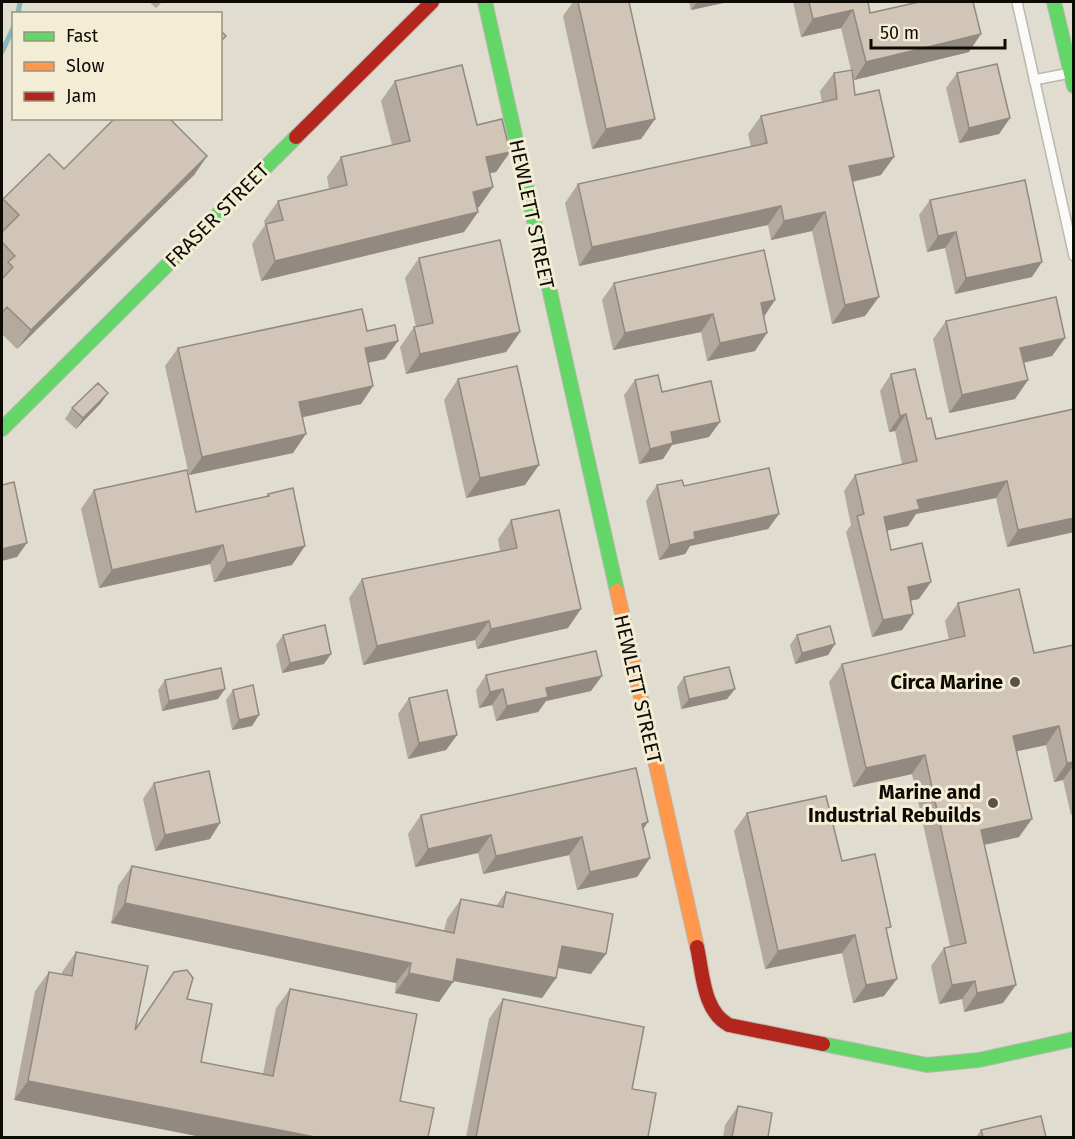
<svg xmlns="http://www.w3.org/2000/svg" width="1075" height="1139" font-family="'Fira Sans',sans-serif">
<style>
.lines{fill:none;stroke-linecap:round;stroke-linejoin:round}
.stream{stroke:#86b8bb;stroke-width:5}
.lane-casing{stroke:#bbb8ae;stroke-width:12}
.fast-casing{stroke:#bbb8ae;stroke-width:16}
.slow-casing{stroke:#bbb8ae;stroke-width:16}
.jam-casing{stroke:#bbb8ae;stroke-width:16}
.lane{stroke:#fafaf8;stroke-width:9}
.fast{stroke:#63d668;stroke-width:14}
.slow{stroke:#ff974d;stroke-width:14}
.jam{stroke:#b3261e;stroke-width:14}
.wall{fill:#b3a99d}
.shaded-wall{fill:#928a80}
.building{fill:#d0c5b7;stroke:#928a80;stroke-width:1.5}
.poi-dot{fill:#58544c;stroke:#f4edd5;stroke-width:2}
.labels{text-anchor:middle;stroke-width:6;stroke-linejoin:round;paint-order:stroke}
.street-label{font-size:20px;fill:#0e0b05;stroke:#f4edd5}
.poi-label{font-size:20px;font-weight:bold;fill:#0e0b05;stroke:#f4edd5;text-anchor:end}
</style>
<rect width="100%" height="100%" fill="#e0dccf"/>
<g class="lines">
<path class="stream" d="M18,14L20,2
M2,52L14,26"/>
<defs>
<path id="lane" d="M1017,2L1074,256
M1034,80L1070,73"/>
<path id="fast" d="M485,2L617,591
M1054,2L1074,86
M2,429L296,137
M823,1044L927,1065L979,1060L1074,1039"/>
<path id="slow" d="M617,591L697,947"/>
<path id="jam" d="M296,137L432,2
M697,947C703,974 703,1011 729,1025L823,1044"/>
</defs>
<use href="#lane" class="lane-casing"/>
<use href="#fast" class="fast-casing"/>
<use href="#slow" class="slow-casing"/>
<use href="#jam" class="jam-casing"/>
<use href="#lane" class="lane"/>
<use href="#fast" class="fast"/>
<use href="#slow" class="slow"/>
<use href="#jam" class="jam"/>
</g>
<path class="wall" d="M149,2H162L156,8Z
M573,2H578L655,119L641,139L592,149L563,16Z
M689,2H728L691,10Z
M793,2H868L870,13L916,2H973L969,52L854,80L852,75L855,95L881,175L853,182L865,316L832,324L812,231L771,240L768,225L579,266L565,203L578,184L751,147L748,134L761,116L822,103L820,91L834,73L851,70L841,28L801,37Z
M957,73L1010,118L999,134L959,143L946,88Z
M395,81L477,125L510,152L496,172L490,173L493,187L479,207L477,208L478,212L464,232L261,281L252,244L265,225L264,221L278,201L329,189L327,177L341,157L392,145L381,101Z
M207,156L194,175L17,349L2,334V232L3,231L2,230V202L3,199L64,169Z
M930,200L1032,277L955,294L945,248L927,252L919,215Z
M419,258L520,332L506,352L406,374L400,347L414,327H416L405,278Z
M614,283L775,300L764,316L755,351L707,361L701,332L613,350L602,300Z
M946,321L1065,338L1052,356L1024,363L1028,380L1015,399L949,413L933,339Z
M367,331L398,341L385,359L368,363L373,386L361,404L302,417L293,453L189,475L165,366L178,348Z
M891,374L927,419L936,439L1074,409V532L1007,547L996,498L916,514L908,526L887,530L891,550L919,599L910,600L913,614L902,630L872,637L846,532L851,525L844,491L855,475L902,464L895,431L889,432L880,391Z
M458,379L525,485L466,498L444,400Z
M635,380L662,392L709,437L672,445L663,459L639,464L624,395Z
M101,403L76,429L65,419L72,408Z
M657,485L684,486L779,514L768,529L690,546L685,554L659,560L646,501Z
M94,490L196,512L266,497L268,494L292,565L214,582L210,564L99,588L81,509Z
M511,520L568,628L477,649L475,640L363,665L349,598L362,579L500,551L498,539Z
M958,603L1034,653L1074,645V814L1071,815L1063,780L1054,782L1046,745L1017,751L1019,837L985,845L1003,1003L964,1012L962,999L939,1004L931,966L944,948L950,946L912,774L853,787L829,682L842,664L949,640L945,621Z
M283,635L324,664L282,673L276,645Z
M797,635L835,644L828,655L795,664L790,645Z
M486,675L591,691L546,701L538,712L496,721L492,705L479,708L476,690Z
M684,677L735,689L727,699L681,709L677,687Z
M165,680L218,699L162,711L158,690Z
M233,690L259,715L252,726L232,730L226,700Z
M409,698L457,735L446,750L408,759L398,714Z
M154,783L210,839L155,851L143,799Z
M747,813L842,861L887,933L884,996L853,1003L842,953L765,969L734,831Z
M421,815L643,829L650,858L637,877L577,890L569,855L483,874L478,853L415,867L408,834Z
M132,866L444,931L447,919L461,899L496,906L506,892L591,974L558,968L556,978L542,998L453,981L439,1002L395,993L396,983L111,923L118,886Z
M76,952L135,1029L187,999L201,1062L263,1074L276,1008L290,989L400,1101L14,1100L35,991L49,972L62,974V972Z
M503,999L648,1137H466L489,1019Z
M738,1106L768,1137H723L725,1125Z
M981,1130L1046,1137H976Z"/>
<path class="shaded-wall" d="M697,2H728L691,10Z
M853,10L841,28L801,37L813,19Z
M981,34L969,52L854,80L866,62Z
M1010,118L999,134L959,143L969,128Z
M655,119L641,139L592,149L606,129Z
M510,152L496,172L472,177L486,157Z
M207,156L194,175L17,349L31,330Z
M894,157L881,175L836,185L849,166Z
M493,187L479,207L459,212L473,192Z
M781,206L768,225L579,266L592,247Z
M478,212L464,232L261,281L275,261Z
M825,212L812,231L771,240L784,221Z
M956,232L945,248L927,252L938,236Z
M1042,262L1032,277L955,294L966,278Z
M879,297L865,316L832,324L845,305Z
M775,300L763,318L761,303Z
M713,314L701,332L613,350L625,333Z
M520,332L506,352L406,374L420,354Z
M767,333L755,351L707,361L720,343Z
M1065,338L1052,356L1007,366L1020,348Z
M398,341L385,359L352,366L365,348Z
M1028,380L1015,399L949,413L962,395Z
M373,386L361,404L286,421L299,402Z
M108,393L101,403L76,429L83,418Z
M906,414L895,431L889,432L900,416Z
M720,422L709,437L672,445L663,459L639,464L650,449L671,432Z
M306,434L293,453L189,475L202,457Z
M539,465L525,485L466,498L480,478Z
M1007,481L996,498L916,514L908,526L872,534L884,517L917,500Z
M779,514L768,529L690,546L685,554L659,560L670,545L694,532Z
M1074,518V532L1007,547L1018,530Z
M27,543L17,557L2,561V549Z
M223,545L210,564L99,588L112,570Z
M305,546L292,565L214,582L227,563Z
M931,582L919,599L896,604L908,587Z
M581,609L568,628L477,649L491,629Z
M913,614L902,630L872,637L883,620Z
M489,621L475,640L363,665L377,646Z
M835,644L828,655L795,664L802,653Z
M331,654L324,664L282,673L290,663Z
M602,676L591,691L546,701L538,712L496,721L507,706L546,688Z
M225,689L218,699L162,711L169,701Z
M503,689L492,705L479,708L490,692Z
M735,689L727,699L681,709L689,699Z
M259,715L252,726L232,730L239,720Z
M1059,726L1046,745L1000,755L1013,736Z
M457,735L446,750L408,759L419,743Z
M925,755L912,774L853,787L866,768Z
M1074,762V765L1063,780L1054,782L1067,763Z
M1032,819L1019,837L968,848L981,830Z
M648,822L635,841L642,824Z
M220,823L210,839L155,851L165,835Z
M491,835L478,853L415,867L428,849Z
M582,837L569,855L483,874L496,856Z
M650,858L637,877L577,890L590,872Z
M125,903L411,963L396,983L111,923Z
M855,935L842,953L765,969L778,951Z
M562,946L606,954L591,974L548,966Z
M457,959L556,978L542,998L443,979Z
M409,973L453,982L439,1002L395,993Z
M897,979L884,996L853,1003L866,985Z
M975,981L962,999L939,1004L952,985Z
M1016,985L1003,1003L964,1012L977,993Z
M28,1081L315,1137H201L14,1100Z"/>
<path class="building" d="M578,2H629L655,119L606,129Z
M809,2H868L870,13L919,2H973L981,34L866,62L853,10L813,19Z
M220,30L226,36L220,42Z
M997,64L1010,118L969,128L957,73Z
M462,65L477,125L502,119L510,152L486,157L493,187L473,192L478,212L275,261L266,224L283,220L278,201L347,185L341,157L410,141L395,81Z
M852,70L855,95L879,90L894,157L849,166L879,297L845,305L825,212L784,221L781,206L592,247L578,184L767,143L761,116L837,99L834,73Z
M115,118H169L207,156L31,330L7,307L2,312V279L13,267L8,262L15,256L2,242V232L19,215L3,199L49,154L64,169Z
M1025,180L1042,262L966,278L956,232L938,236L930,200Z
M500,240L520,332L420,354L414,327L433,323L419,258Z
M764,250L775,300L761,303L767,333L720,343L713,314L625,333L614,283Z
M1056,297L1065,338L1020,348L1028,380L962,395L946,321Z
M362,309L367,331L395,325L398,341L365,348L373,386L299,402L306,434L202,457L178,348Z
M517,366L539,465L480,478L458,379Z
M915,369L927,419L931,418L936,439L1074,409V518L1018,530L1007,481L917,500L920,509L884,517L891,550L922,543L931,582L908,587L913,614L883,620L857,516L864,514L855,475L917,461L906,414L900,416L891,374Z
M658,375L662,392L711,381L720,422L671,432L673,443L650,449L635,380Z
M98,383L108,393L83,418L72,408Z
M769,468L779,514L694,532L695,539L670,545L657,485L682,480L684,486Z
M187,470L196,512L269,496L268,494L293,488L305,546L227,563L223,545L112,570L94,490Z
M14,482L27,543L2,549V485Z
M559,510L581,609L491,629L489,621L377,646L362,579L517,548L511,520Z
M1019,589L1034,653L1074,645V762L1067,763L1059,726L1013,736L1032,819L981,830L1016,985L977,993L975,981L952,985L944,948L966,943L925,755L866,768L842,664L965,636L958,603Z
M325,625L331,654L290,663L283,635Z
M830,626L835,644L802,653L797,635Z
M596,651L602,676L546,688L548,697L507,706L503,689L490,692L486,675Z
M729,667L735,689L689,699L684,677Z
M221,668L225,689L169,701L165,680Z
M253,685L259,715L239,720L233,690Z
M447,690L457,735L419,743L409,698Z
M636,768L648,822L642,824L650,858L590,872L582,837L496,856L491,835L428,849L421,815Z
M209,771L220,823L165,835L154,783Z
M826,796L842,861L875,854L891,927L886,928L897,979L866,985L855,935L778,951L747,813Z
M132,866L454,933L461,899L503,907L506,892L613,914L606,954L562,946L556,978L457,959L453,982L409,973L411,963L125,903Z
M76,952L148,966L135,1030L174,972L187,970L193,978L187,999L212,1004L201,1062L273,1076L290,989L417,1014L400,1101L434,1108L428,1137H315L28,1081L49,972L72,976Z
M503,999L644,1027L632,1089L656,1093L648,1137H476Z
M738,1106L772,1113L768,1137H732Z
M1041,1116L1046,1137H983L981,1130Z"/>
<g class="poi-dot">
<circle cx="1015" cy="682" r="6"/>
<circle cx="993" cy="803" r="6"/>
</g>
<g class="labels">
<g class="street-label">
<text transform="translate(532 214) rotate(78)" y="7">HEWLETT STREET</text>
<text transform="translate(217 215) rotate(-45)" y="7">FRASER STREET</text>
<text transform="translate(638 689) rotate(77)" y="7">HEWLETT STREET</text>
</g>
<g class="poi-label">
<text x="1003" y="689">Circa Marine</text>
<text x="981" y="799">Marine and<tspan x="981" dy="23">Industrial Rebuilds</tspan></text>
</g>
</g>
<rect width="1075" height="1139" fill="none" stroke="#0e0b05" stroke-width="6"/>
<rect x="12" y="12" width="210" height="108" fill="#f4edd5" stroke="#989382" stroke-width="1.5"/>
<rect x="24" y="32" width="30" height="9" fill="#63d668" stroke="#989382" stroke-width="1.5"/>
<text x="66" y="42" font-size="18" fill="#0e0b05">Fast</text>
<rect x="24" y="62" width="30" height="9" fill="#ff974d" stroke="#989382" stroke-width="1.5"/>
<text x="66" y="72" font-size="18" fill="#0e0b05">Slow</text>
<rect x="24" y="92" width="30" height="9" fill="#b3261e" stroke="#989382" stroke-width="1.5"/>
<text x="66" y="102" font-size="18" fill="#0e0b05">Jam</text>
<path d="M871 39v9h134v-9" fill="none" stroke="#0e0b05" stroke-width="3"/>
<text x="880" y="39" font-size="18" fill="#0e0b05" stroke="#f4edd5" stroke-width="4.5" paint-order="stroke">50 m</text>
</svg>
